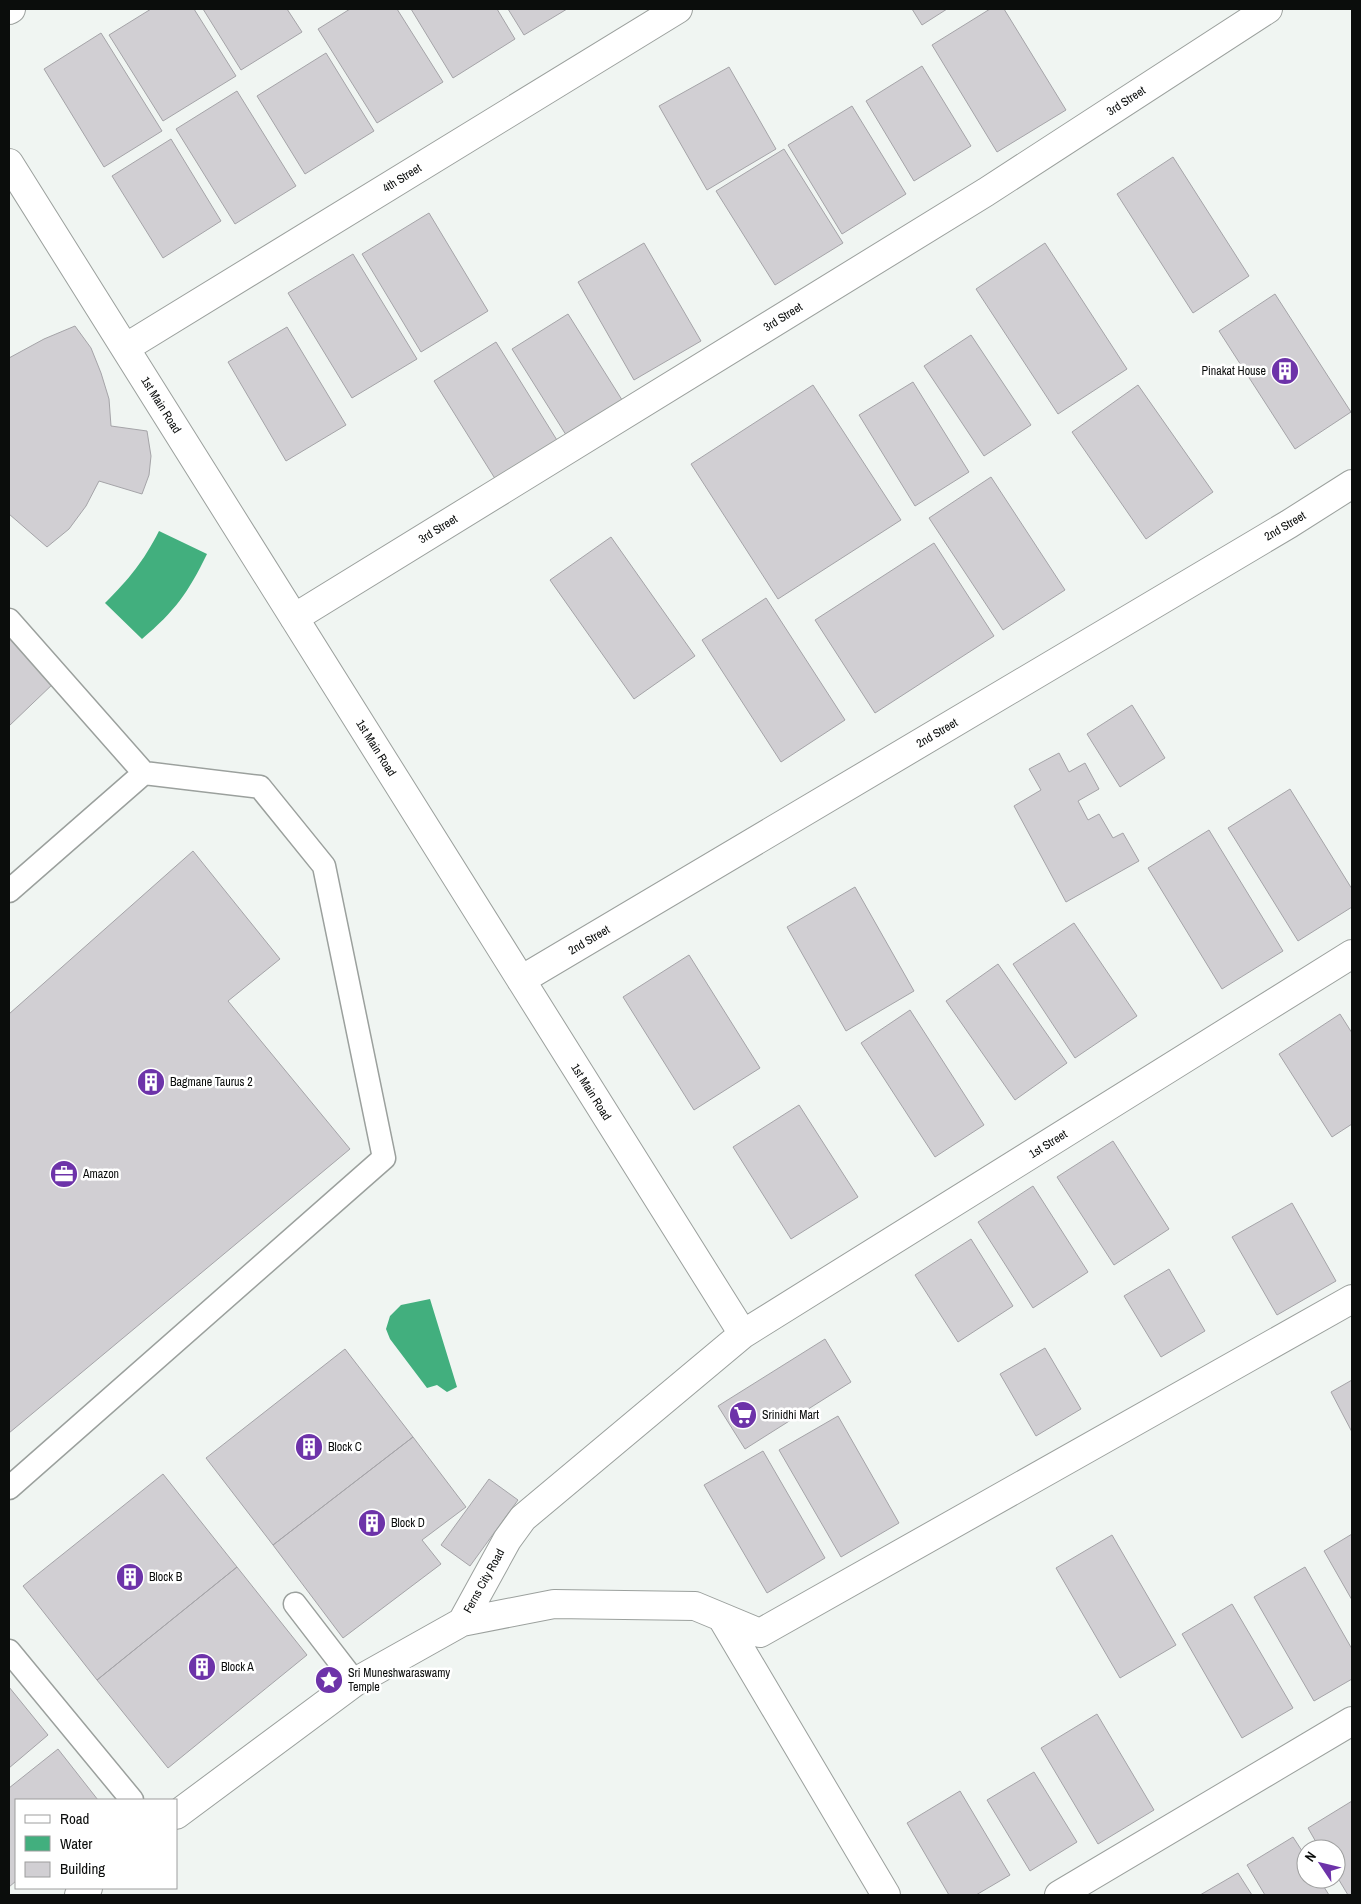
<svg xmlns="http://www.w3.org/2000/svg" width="1361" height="1904" font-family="'Archivo Narrow',sans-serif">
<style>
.water{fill:#42af7e}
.building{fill:#d1cfd3;stroke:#a5a4a8}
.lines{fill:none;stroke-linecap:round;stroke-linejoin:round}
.service-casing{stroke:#9ba09d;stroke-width:25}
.minor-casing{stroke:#9ba09d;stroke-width:30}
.service{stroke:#fff;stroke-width:22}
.minor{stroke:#fff;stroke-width:28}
.labels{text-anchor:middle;stroke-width:5;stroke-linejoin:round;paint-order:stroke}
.street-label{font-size:12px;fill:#0b0d0c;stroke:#fff}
.poi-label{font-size:12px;fill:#0b0d0c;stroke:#fff;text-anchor:start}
</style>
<rect width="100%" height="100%" fill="#f0f5f2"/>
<path class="water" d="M159,531L207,554C188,593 175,611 142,639L105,603C130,578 143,562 159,531Z
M430,1299L457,1387L447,1392L437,1385L427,1388L390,1339L386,1329L390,1316L401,1305Z"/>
<path class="building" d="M151,9H194L236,76L163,121L109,35Z
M203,9H287L302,32L241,70Z
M350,9H397L443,82L377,123L318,29Z
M411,9H497L515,39L453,78Z
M508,9H567L524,35Z
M912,9H947L922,25Z
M990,9H1004L1066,110L997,152L932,45Z
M101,33L162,131L104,167L44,69Z
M326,53L374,131L305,174L257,96Z
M922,66L971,146L914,181L866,101Z
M729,67L776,149L707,190L659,106Z
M237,91L296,186L235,224L176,129Z
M852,106L906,194L842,234L788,145Z
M171,139L221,221L163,258L112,176Z
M784,149L843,243L775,285L716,191Z
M1173,157L1249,276L1193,313L1117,194Z
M429,213L488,311L421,352L362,254Z
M644,243L701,341L634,380L578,282Z
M1045,243L1127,369L1058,414L976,289Z
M353,254L417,359L352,398L288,293Z
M1275,294L1351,412L1295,449L1219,331Z
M568,314L624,403L568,438L512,349Z
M75,326L91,348L101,373L109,399L111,426L147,431L151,456L149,475L142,494L99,481L86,506L69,529L47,547L9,514V358L44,339Z
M287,327L346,425L286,461L228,362Z
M971,335L1031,425L984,456L924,366Z
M496,342L560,445L499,485L434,381Z
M913,382L969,472L915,506L859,415Z
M813,385L901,520L778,599L691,464Z
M1138,385L1213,492L1146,539L1072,432Z
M991,477L1065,590L1003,630L929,518Z
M611,537L695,656L634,699L550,580Z
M934,543L994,636L875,713L815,620Z
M766,598L845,720L781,762L702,640Z
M9,631L56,681L9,726Z
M1132,705L1165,758L1120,787L1087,734Z
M1059,753L1069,772L1085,763L1099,789L1078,801L1088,820L1099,814L1113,838L1123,833L1139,861L1066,902L1014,806L1041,790L1029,769Z
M1290,789L1352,889V907L1298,941L1228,828Z
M1209,830L1283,951L1222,989L1148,868Z
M193,851L280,959L228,1001L350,1149L9,1433V1014Z
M855,887L914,991L846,1031L787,927Z
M1074,923L1137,1016L1075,1058L1013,964Z
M689,955L760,1068L694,1110L623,997Z
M998,964L1067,1063L1015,1100L946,1001Z
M910,1010L984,1125L935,1157L861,1043Z
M1340,1014L1352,1033V1124L1332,1137L1279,1054Z
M799,1105L858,1197L791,1239L733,1147Z
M1113,1141L1169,1229L1114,1265L1057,1177Z
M1033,1186L1088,1272L1033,1308L978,1222Z
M1292,1203L1336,1281L1277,1315L1232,1237Z
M971,1239L1013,1306L958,1342L915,1275Z
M1169,1269L1205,1331L1161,1357L1124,1296Z
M825,1339L851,1382L745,1449L718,1406Z
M1045,1348L1081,1409L1036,1436L1000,1374Z
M345,1349L413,1437L273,1545L206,1458Z
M1352,1380V1432L1331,1392Z
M838,1416L899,1523L841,1557L779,1450Z
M413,1437L466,1507L422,1540L441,1564L343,1638L273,1545Z
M763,1451L825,1558L767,1593L704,1485Z
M163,1474L237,1567L97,1680L23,1586Z
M489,1479L518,1500L470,1566L441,1545Z
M1352,1534V1600L1324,1551Z
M1112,1535L1176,1645L1120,1678L1056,1568Z
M237,1567L307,1655L168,1768L97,1680Z
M1305,1567L1352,1649V1679L1314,1701L1254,1597Z
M1232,1604L1293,1708L1242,1738L1182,1634Z
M9,1687L48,1735L9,1768Z
M1097,1714L1154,1810L1098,1844L1041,1748Z
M58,1749L98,1800H16V1881L9,1887V1788Z
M1034,1772L1077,1842L1030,1871L987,1800Z
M960,1791L1010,1875L976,1895H949L907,1823Z
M1352,1801V1895H1348L1336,1875V1849H1320L1308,1828Z
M1293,1837L1306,1857V1879H1319L1329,1895H1265L1247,1865Z
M1238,1873L1252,1895H1200Z"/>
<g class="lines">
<defs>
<path id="service" d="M9,620L144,773
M9,891L144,773L260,787L324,866L384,1158L9,1488
M295,1604L355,1682
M9,1651L132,1800"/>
<path id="minor" d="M9,10L11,9
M9,163L743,1334
M125,348L678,9
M294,618L986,192L1268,9
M521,980L1289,524L1352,484
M722,1618L886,1895
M462,1622L554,1604L695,1606L760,1633L1352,1299
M176,1815L355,1682L462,1622L507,1540L523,1518L743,1334L1352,954
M79,1895L88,1888
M1059,1895L1352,1721"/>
</defs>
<use href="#service" class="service-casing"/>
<use href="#minor" class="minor-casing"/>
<use href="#service" class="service"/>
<use href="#minor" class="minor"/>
</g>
<defs>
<symbol id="building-disc" viewBox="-11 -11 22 22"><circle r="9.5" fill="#6d33a9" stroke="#fff"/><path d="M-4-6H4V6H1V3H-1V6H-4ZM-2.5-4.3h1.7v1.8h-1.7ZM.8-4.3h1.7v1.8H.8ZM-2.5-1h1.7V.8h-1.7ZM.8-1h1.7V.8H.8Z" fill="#fff"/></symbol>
<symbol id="office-disc" viewBox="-11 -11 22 22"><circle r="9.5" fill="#6d33a9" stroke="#fff"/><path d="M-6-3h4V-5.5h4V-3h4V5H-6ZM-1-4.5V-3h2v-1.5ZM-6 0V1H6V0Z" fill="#fff"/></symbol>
<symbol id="supermarket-disc" viewBox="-11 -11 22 22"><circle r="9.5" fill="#6d33a9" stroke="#fff"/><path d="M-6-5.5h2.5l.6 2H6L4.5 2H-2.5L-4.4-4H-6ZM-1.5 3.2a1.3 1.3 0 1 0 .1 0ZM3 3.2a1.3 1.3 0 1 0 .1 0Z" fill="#fff"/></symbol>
<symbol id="sight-disc" viewBox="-11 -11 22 22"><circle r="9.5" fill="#6d33a9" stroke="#fff"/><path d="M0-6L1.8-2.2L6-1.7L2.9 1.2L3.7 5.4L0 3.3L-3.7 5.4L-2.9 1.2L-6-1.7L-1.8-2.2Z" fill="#fff"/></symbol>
</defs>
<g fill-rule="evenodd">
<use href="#building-disc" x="1269" y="355" width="32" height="32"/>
<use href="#building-disc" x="135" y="1066" width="32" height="32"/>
<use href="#office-disc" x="48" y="1158" width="32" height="32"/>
<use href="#supermarket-disc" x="727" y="1399" width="32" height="32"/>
<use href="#building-disc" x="293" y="1431" width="32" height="32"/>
<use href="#building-disc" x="356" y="1507" width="32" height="32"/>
<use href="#building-disc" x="114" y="1561" width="32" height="32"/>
<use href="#building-disc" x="186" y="1651" width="32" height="32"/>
<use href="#sight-disc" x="313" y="1664" width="32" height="32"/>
</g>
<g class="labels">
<g class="street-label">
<text transform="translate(1126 101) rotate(-33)" y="4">3rd Street</text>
<text transform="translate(402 178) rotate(-32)" y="4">4th Street</text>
<text transform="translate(783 317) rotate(-32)" y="4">3rd Street</text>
<text transform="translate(161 405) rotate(58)" y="4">1st Main Road</text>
<text transform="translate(1285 526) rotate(-31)" y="4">2nd Street</text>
<text transform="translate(438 529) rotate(-32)" y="4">3rd Street</text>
<text transform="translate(937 733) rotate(-31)" y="4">2nd Street</text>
<text transform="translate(376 748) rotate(58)" y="4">1st Main Road</text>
<text transform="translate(589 940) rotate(-31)" y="4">2nd Street</text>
<text transform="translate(591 1092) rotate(58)" y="4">1st Main Road</text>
<text transform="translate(1048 1144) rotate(-32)" y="4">1st Street</text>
<text transform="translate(484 1581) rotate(-61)" y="4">Ferns City Road</text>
</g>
<g class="poi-label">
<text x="1266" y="375" text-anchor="end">Pinakat House</text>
<text x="170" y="1086">Bagmane Taurus 2</text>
<text x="83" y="1178">Amazon</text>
<text x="762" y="1419">Srinidhi Mart</text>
<text x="328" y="1451">Block C</text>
<text x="391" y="1527">Block D</text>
<text x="149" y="1581">Block B</text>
<text x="221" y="1671">Block A</text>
<text x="348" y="1677">Sri Muneshwaraswamy<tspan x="348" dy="14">Temple</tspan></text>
</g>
</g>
<rect width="1361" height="1904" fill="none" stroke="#0b0d0c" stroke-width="20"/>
<rect x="15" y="1799" width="162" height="90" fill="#ffffff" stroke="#9d9e9e"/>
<rect x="25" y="1815" width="25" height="8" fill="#ffffff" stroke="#9d9e9e"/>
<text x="60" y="1824" font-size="15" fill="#0b0d0c">Road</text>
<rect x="25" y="1836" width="25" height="15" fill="#42af7e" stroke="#9d9e9e"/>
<text x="60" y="1849" font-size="15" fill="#0b0d0c">Water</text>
<rect x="25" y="1862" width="25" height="15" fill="#d1cfd3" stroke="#9d9e9e"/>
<text x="60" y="1874" font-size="15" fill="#0b0d0c">Building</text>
<g transform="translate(1321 1864) rotate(305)"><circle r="24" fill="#ffffff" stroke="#9d9e9e"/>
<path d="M0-4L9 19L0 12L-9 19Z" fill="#6d33a9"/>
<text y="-8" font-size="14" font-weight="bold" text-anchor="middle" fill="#0b0d0c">N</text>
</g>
</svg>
